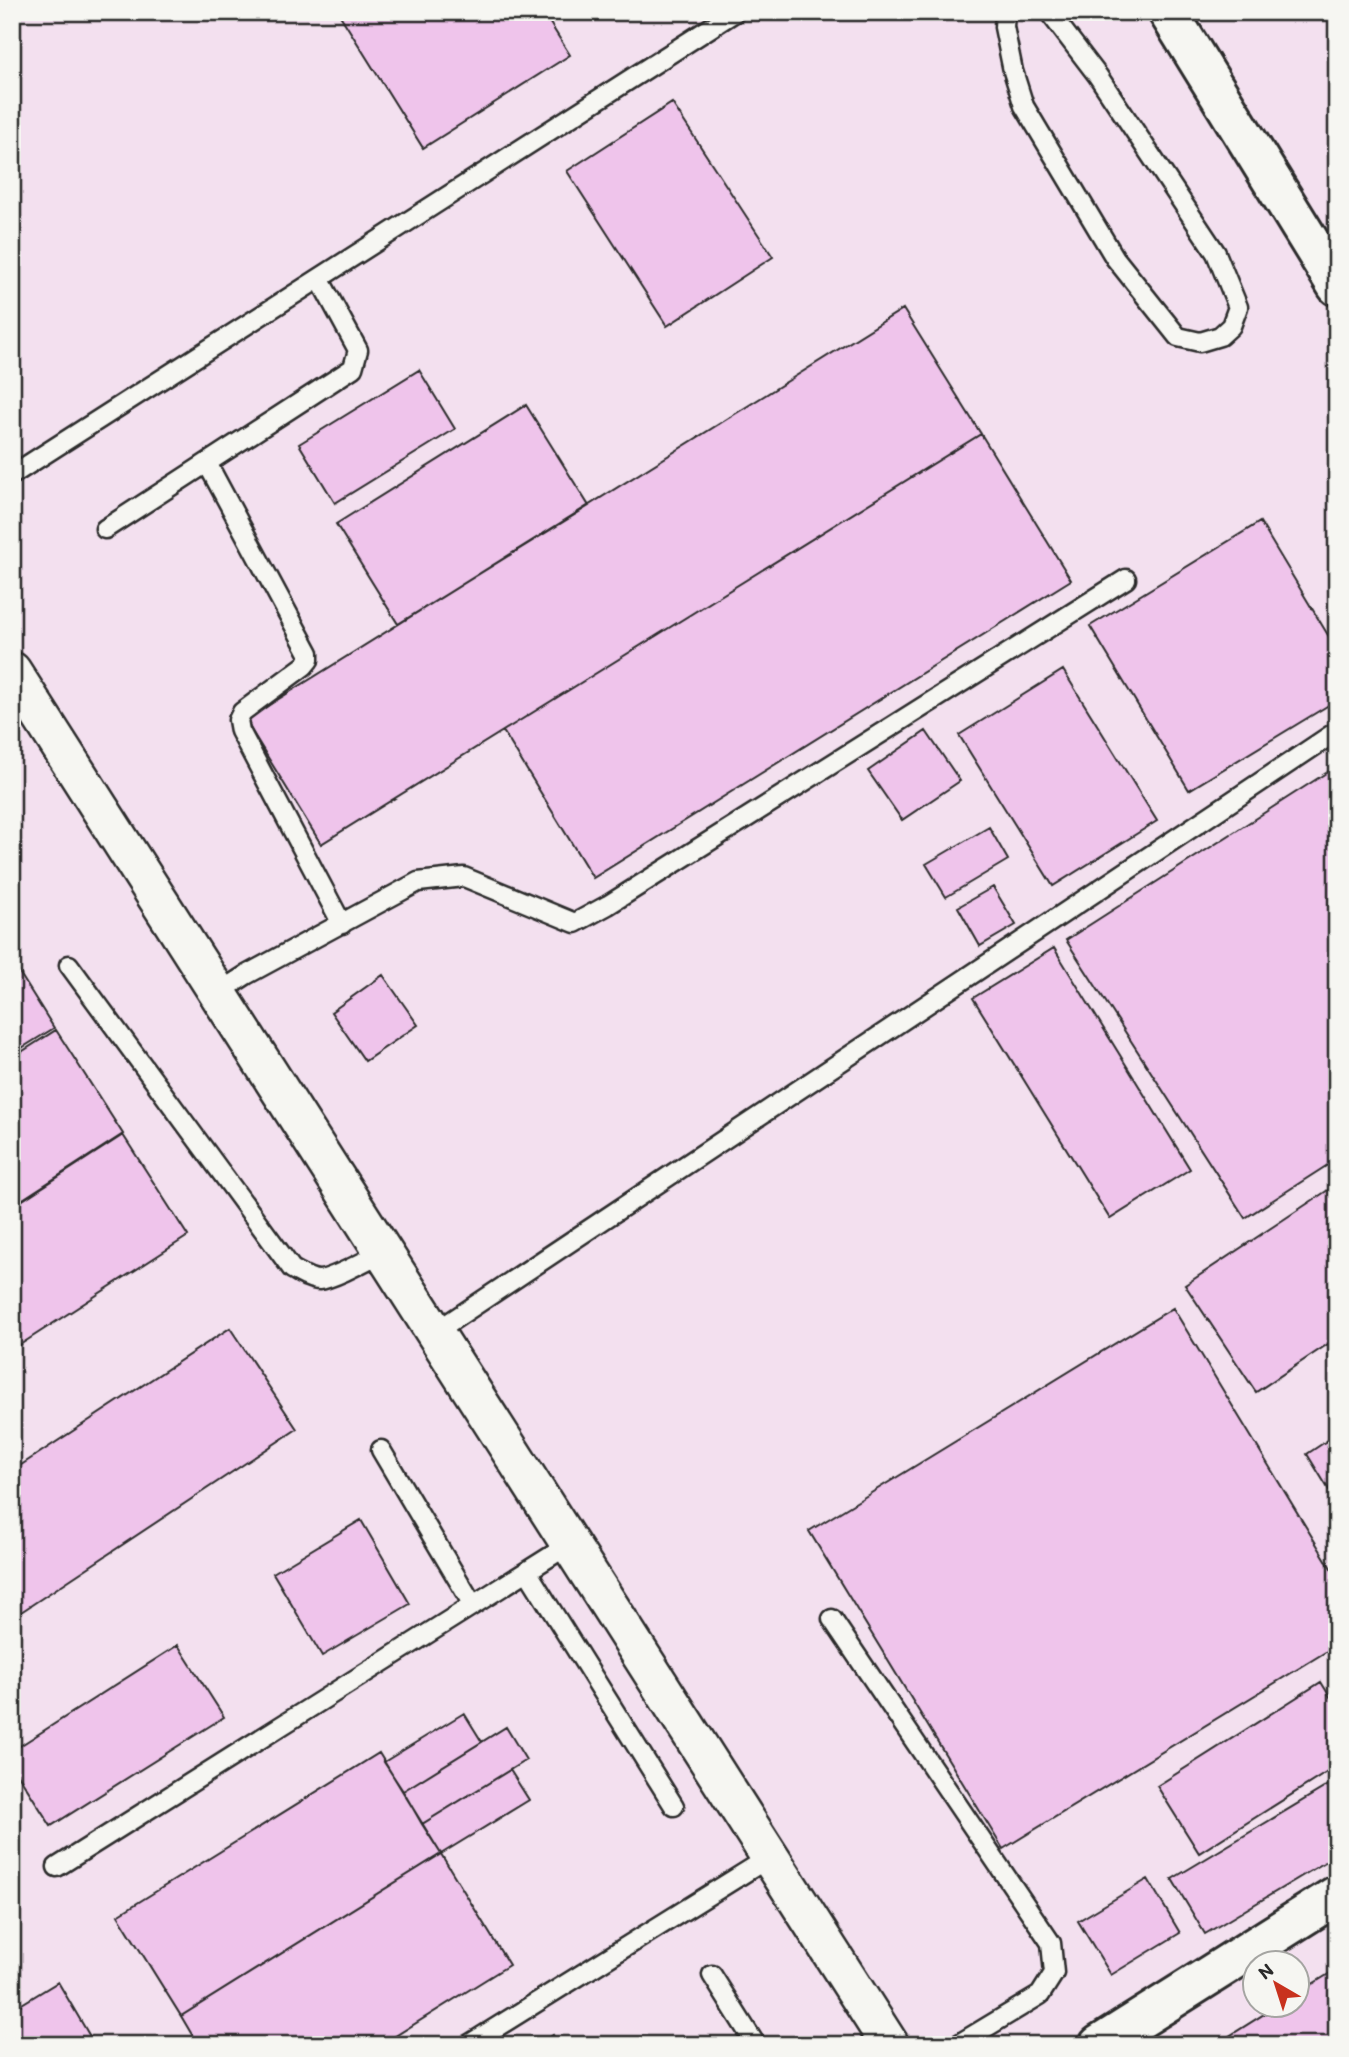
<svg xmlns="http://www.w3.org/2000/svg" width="1349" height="2057" font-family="Itim,sans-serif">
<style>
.built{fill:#f3e0ef;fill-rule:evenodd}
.building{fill:#efc4eb;stroke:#2b2b2b;stroke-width:2}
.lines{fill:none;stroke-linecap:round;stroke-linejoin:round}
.lane-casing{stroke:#2b2b2b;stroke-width:23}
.street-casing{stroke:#2b2b2b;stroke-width:42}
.secondary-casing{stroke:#2b2b2b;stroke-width:44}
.lane{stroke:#f6f6f2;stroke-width:18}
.street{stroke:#f6f6f2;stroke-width:37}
.secondary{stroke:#f6f6f2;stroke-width:38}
</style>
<rect width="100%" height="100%" fill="#f5ecf1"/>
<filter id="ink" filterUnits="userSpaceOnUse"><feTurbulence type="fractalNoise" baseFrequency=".0143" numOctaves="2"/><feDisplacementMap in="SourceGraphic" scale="14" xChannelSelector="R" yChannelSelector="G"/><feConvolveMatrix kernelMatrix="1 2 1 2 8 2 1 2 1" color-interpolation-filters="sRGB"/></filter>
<g filter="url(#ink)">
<path class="built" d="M12,12H1337V2045H12ZM1254,1962H1296V2004H1254Z"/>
<path class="building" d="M338,12H543L570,55L423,148Z
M672,103L773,257L667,326L567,171Z
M903,309L981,434L321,844L245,720Z
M419,370L455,429L335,503L299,444Z
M526,405L589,506L398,624L336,524Z
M981,434L1071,580L593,878L503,731Z
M1260,522L1337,650V700L1189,790L1090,626Z
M1063,670L1157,821L1053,886L959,735Z
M926,731L960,781L902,820L868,771Z
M1337,766V1159L1245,1218L1066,940Z
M989,827L1008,860L946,897L926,864Z
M993,887L1016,925L980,946L958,907Z
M1054,948L1190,1169L1110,1219L973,998Z
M12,961L54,1028L12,1054Z
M383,975L418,1025L365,1061L331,1012Z
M56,1030L123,1134L12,1206V1058Z
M123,1135L188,1236L12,1350V1207Z
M1337,1184V1338L1256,1392L1185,1285Z
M1173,1308L1337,1578V1645L1003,1849L809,1531Z
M230,1328L297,1429L12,1618V1471Z
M1337,1434V1496L1334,1498L1307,1454Z
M361,1520L410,1604L322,1656L273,1573Z
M178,1645L224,1717L51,1826L12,1765V1751Z
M1321,1682L1337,1708V1766L1199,1853L1157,1786Z
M464,1713L482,1742L403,1791L384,1762Z
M506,1727L526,1760L422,1824L403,1791Z
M379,1753L441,1854L181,2016L118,1915Z
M510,1770L529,1800L441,1854L422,1824Z
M1337,1780V1855L1205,1934L1172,1879Z
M12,1828L21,1842L12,1847Z
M441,1854L509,1965L381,2045H198L181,2016Z
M1148,1879L1180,1933L1111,1975L1078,1921Z
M1337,1969V2045H1215L1280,2004H1296V1994Z
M58,1982L95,2045H12V2010Z
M553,2035L559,2045H538Z"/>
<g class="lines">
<defs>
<path id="lane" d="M1005,12L1004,27L1013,71L1024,106L1115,258L1178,337L1200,342L1220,336L1231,326L1238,307L1216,253L1098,76L1049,12
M207,463L309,653V660L304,666L242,712L238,720L240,731L342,924
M12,475L735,12
M105,529L353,368L358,350L320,280
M69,965L292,1269C300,1273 310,1280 319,1280C333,1279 369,1259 383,1252
M218,993L246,975L418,882L464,877L575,923L608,905L1126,579
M435,1332L1337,731
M381,1450L473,1605
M527,1571L674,1806
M832,1619L1051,1943L1054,1973L1040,1995L957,2045
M57,1867L570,1544
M712,1975L756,2045
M468,2045L770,1857"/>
<path id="street" d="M12,671L890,2045"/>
<path id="secondary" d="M1168,12L1337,286
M1099,2045L1337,1895"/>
</defs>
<use href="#lane" class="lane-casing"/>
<use href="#street" class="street-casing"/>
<use href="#secondary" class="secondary-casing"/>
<use href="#lane" class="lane"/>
<use href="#street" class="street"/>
<use href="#secondary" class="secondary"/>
</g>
</g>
<rect width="1349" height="2057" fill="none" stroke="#f6f6f2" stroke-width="42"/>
<rect x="21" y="21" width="1307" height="2015" fill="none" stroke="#2b2b2b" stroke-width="2.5" filter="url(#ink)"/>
<g transform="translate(1276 1984) rotate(321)"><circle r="33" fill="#f6f6f2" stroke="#a5a5a2" stroke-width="2"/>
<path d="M0-5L12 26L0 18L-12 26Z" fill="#c8321e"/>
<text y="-10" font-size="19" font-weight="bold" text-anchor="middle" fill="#2b2b2b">N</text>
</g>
</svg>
